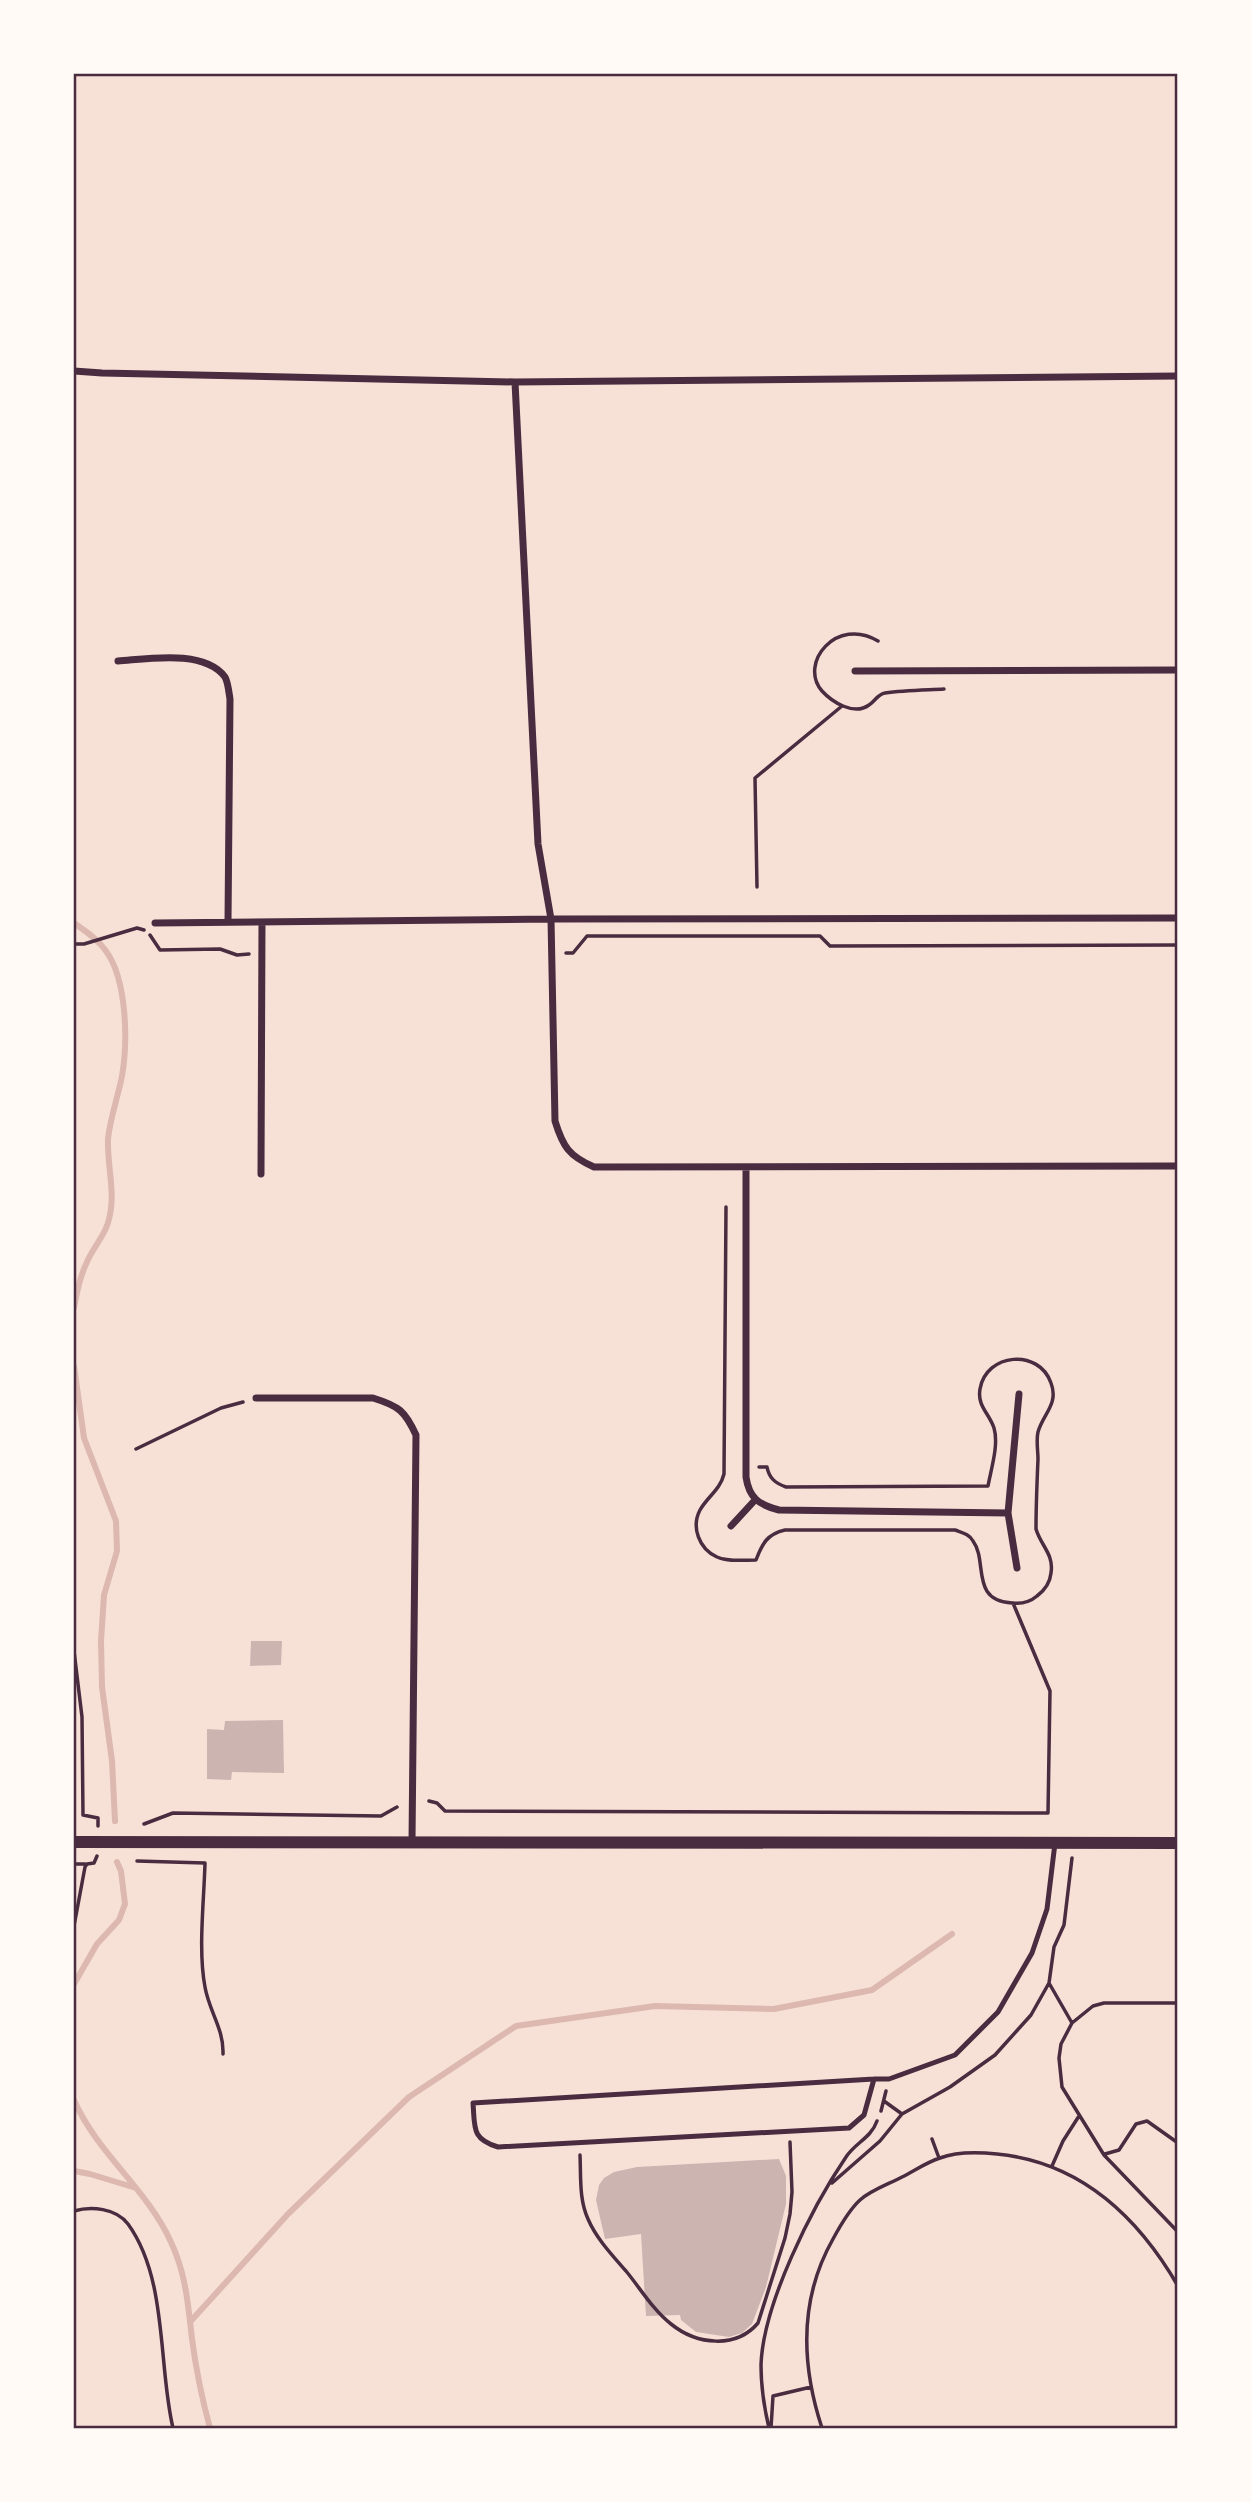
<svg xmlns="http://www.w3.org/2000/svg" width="1251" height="2502" font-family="'Exo 2',sans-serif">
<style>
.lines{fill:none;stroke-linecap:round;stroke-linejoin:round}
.stream{stroke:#dcb8b0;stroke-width:6}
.building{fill:#ccb4b1}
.path{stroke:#4a2c40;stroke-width:3.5}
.service{stroke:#4a2c40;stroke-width:5}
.minor{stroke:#4a2c40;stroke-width:7}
.tertiary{stroke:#4a2c40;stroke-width:12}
.neatline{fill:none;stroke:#4a2c40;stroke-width:2.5}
</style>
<rect width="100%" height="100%" fill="#f7e1d7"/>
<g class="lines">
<path class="stream" d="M74,923C85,931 98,939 106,951C127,980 128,1041 122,1076C118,1097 110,1118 108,1139C107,1166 116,1193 109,1219C106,1235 93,1247 87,1262C80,1276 77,1292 74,1308
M74,1366L84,1438L116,1521L117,1551L104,1595L101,1641L102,1687L112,1761L115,1821
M74,1984L97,1944L119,1920L125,1904L121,1871L117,1862
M74,2100C97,2153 146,2188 170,2240C186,2273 188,2304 192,2339C196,2369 202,2399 210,2428
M74,2171L90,2174L136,2188
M190,2322L288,2214L409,2097L516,2026L655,2006L774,2009L872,1990L952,1934"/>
</g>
<path class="building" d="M251,1641H282L281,1665L250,1666Z
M283,1720L284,1773L232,1772L231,1780L207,1779V1729L224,1730L225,1721Z
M779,2159L786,2176V2204L766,2287L752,2324L742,2333L729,2337L696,2332L681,2320L680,2315L646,2316L641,2234L605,2239L596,2200L599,2185L604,2178L614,2172L637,2167Z"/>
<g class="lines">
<path class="path" d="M878,641C837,616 798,663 822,691C832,702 854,716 869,705C875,701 878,694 885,693C904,690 925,690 944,689
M757,887L755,778L842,706
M150,935L160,950L220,949L237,955L249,954
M74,944H84L137,928L144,930
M566,953H573L587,936H820L830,946L1178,945
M726,1207L724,1474C720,1490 708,1496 700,1510C691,1527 699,1549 717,1557C728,1562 744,1560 756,1560C762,1544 767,1534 785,1530H955C963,1533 969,1534 973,1541C988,1561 970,1601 1012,1603C1021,1604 1030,1602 1037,1596C1045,1590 1050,1583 1051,1573C1054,1554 1041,1546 1036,1529C1036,1506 1037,1482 1038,1459C1038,1451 1036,1440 1038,1432C1043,1414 1059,1404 1051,1383C1039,1348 986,1353 980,1389C977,1406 989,1413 994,1428C999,1445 991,1469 988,1486L786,1487C775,1483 769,1478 767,1467H759
M136,1449L221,1408L243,1402
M74,1651L82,1717L83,1815L98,1818V1826
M429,1801L437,1803L445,1811L1048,1813L1050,1691L1013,1603
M144,1824L173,1813L381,1816L397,1807
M1072,1858L1064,1925L1054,1947L1049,1983L1072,2023L1093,2006L1104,2003H1178
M137,1861L205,1863C204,1901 198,1951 205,1987C209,2011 224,2029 223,2054
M74,1864H85
M74,1926L85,1867L87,1864L94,1863L97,1856
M1072,2023L1061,2044L1059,2058L1062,2087L1104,2155L1178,2232
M884,2101L902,2114
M881,2111L886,2091
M932,2139L939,2158
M1105,2154L1119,2150L1136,2124L1147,2121L1178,2143
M580,2155C581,2176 579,2200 588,2219C596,2238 612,2255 626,2271C640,2288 653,2310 671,2324C697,2345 736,2349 758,2323L785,2238L790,2214L792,2192L790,2142
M1052,2166L1063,2141L1079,2116
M832,2183L880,2141L902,2114L950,2087L995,2055L1031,2015L1049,1983
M74,2211C91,2206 116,2208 128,2224C168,2279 158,2366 173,2428
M769,2428C764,2407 761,2386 761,2365C763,2304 812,2207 846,2157C855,2143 871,2138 877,2121
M771,2428L773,2396L811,2387
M822,2428C801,2364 799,2299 833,2239C840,2226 849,2210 860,2200C871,2190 889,2184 902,2177C914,2171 927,2162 940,2158C958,2151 979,2152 997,2154C1080,2162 1138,2217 1178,2286"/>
<path class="service" d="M874,2079L864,2115L849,2128L498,2147C471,2139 475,2127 473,2103L874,2079H889L955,2055L998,2012L1032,1953L1047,1909L1055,1843"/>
<path class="minor" d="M74,371L102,373L515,382L1178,376
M515,382L538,844L551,919L555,1121C563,1147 569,1156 594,1167L1178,1166
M118,661C148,659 204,649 225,677C228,682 229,693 230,699L228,921
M855,671L1178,670
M155,923L551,919L1178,918
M746,1167V1477C749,1498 759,1505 779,1510L1008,1513
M261,1174L262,922
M256,1398H373C399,1406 405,1411 416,1435L412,1842
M731,1526L755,1500
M1017,1568L1008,1513L1019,1394"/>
<path class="tertiary" d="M74,1842L1178,1843"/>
</g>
<rect width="1251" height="2502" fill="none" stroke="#fffaf5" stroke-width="150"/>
<rect x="75" y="75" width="1101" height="2352" class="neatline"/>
</svg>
